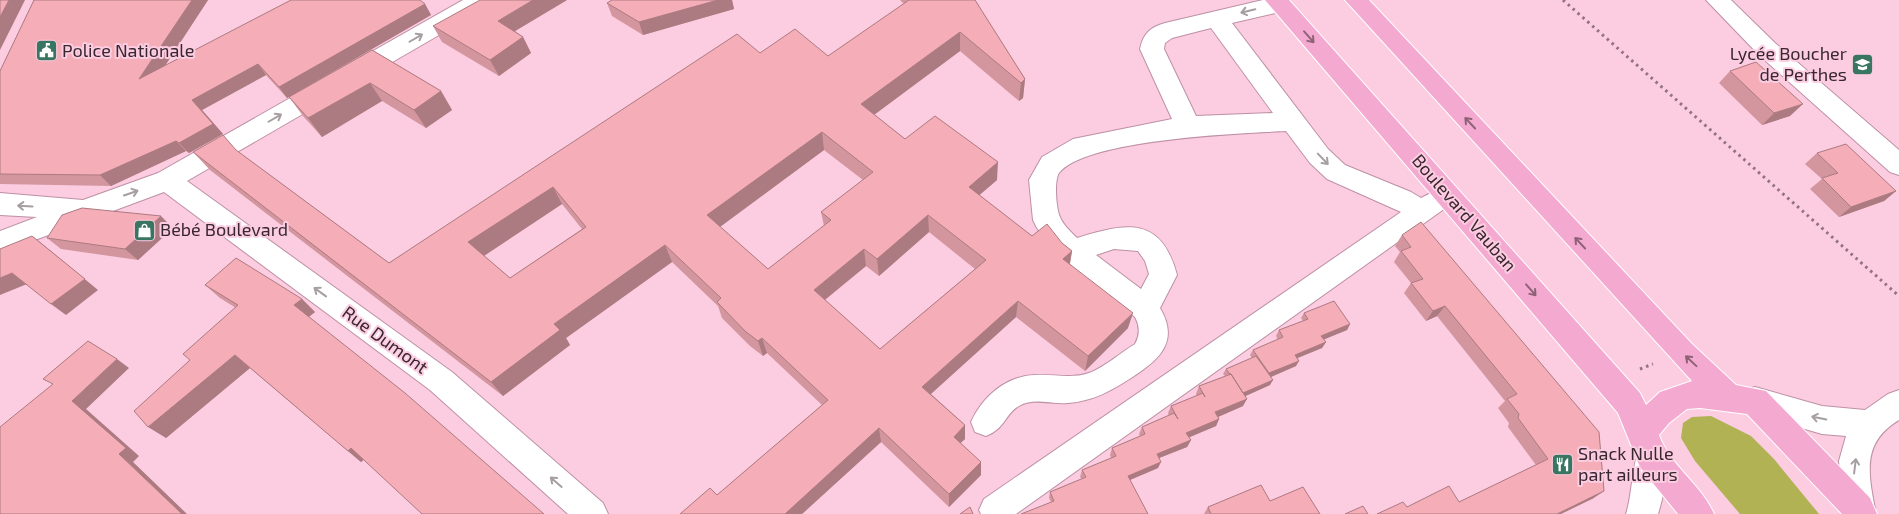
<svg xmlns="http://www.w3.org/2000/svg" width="1899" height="514" font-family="'Exo 2',sans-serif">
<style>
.green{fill:#b0b253}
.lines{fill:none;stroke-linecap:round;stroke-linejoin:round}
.minor-casing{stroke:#bd90a4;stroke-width:2}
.major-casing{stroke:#fff;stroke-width:2}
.path{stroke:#927280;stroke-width:3;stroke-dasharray:2.5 4;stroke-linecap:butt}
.minor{fill:#fff;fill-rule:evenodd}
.major{fill:#f4aad0;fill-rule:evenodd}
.wall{fill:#d3969e;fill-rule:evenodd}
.shaded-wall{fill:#ac7a81}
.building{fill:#f5aeb8;stroke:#ac7a81;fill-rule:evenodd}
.oneway{stroke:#a69ea1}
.oneway2{stroke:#8d6277}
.labels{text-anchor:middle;stroke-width:4;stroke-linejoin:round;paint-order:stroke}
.poi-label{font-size:18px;fill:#39272f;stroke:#fccce1;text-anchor:start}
.street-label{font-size:18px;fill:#39272f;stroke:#fccce1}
</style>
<rect width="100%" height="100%" fill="#fccce1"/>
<path class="green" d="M1711,416L1751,436L1774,459L1819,514H1740L1695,461L1681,438L1683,423L1692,417Z"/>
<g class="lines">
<defs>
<path id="minor" d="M463,0H492L489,6L187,181L452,372L603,503L608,514H568L430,390L164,192L0,253V231L37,217L0,215V193L83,200L158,173Z
M1263,0H1289L1291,4L1288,10L1232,23L1328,149L1345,165L1411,192L1421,198L1435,191L1444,195L1448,202L1444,209L1016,514H981L979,510L984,499L1401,212L1327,179L1310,163L1286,131C1242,133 1085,139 1059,173C1054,180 1056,209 1060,217C1063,225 1071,232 1077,238C1126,223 1161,215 1177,275L1160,308C1180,342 1159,360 1131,378C1111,391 1093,401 1068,403C1052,405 1034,397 1019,406C1005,414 1005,429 986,436L975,432L971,422C983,396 1006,376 1035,375C1053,374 1072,379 1089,373C1105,367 1120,353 1135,344C1140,335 1140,326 1135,317L1061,259L1037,228L1033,220L1029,180L1042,157L1073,139L1172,119L1140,49C1143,34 1150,27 1165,23ZM1211,28L1273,113L1196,116L1164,49L1165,43L1172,38ZM1114,249L1138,251L1145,261L1149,274L1141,289L1096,255Z
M1706,0H1731L1775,43L1899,150V175L1890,172L1759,55Z
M1755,387L1822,406L1865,410L1888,394L1899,390V420C1862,442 1868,472 1875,509L1873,514H1845L1843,509L1839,461L1846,436L1822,434L1744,411L1740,401L1744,391Z
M1651,442L1662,447C1671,466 1664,494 1658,514H1626C1633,492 1631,468 1640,447Z"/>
<path id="major" d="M1265,0H1289L1640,393L1646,405L1660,392L1692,381L1345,0H1369L1692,344L1736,385L1766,391L1870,498L1877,514H1842L1747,414L1700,408L1687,409L1669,423L1659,435C1670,466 1701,484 1714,514H1678L1640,467L1618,413Z"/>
</defs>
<use href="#minor" class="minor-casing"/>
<use href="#major" class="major-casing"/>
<path class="path" d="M1563,0L1899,296
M1640,369L1653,364"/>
<use href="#minor" class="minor"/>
<use href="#major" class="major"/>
</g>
<path class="wall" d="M34,0H208L165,66L425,4L431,15L287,98L266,75L202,110L223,134L189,153L186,151L111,186L0,184V71Z
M567,0L515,31L523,37L531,53L499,76L442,42L433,26Z
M612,0H732L734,9L643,35L612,16L607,3Z
M900,0H975L1025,79L1023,98L1019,101L960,51L874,115L905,139L997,180L979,195L1032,236L1062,243L1072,251L1070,264L1128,328L1085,371L1016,317L931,394L965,425V439L960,443L981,475L949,507L881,442L802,514H680L717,495L822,405L767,353L763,356L750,346L722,318L718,306L672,262L566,338L570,345L503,396L210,170L193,152L237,151L389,263L760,53L828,56L904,4ZM824,150L863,180L821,212L824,226L768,269L720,227ZM562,204L582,229L510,278L484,256ZM929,232L975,269L880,349L825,300L866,266L879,276Z
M372,50L441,91L452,110L426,128L382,101L322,137L303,116L289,97Z
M1730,71L1790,116L1762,125L1719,83Z
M1817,153L1896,191L1884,201L1839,217L1810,189L1822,179L1805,164Z
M173,228L138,260L61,249L47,238Z
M1402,235L1604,491L1592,499L1407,507L1459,502L1536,465L1508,427L1509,423L1498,408L1505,401L1437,316L1426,321L1404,293L1411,283L1394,262L1400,252L1395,246Z
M205,285L302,299L315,312L309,317L364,460L361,462L250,368L166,438L190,360L236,308L220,298Z
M1304,313L1350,324L1347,330L1323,339L1326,342L1322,348L1298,358L1296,366L1271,377L1270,385L1245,396L1243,406L1218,417L1219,419L1216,426L1189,437L1191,440L1187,447L1159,458L1158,468L1130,480L1051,502L1049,498L1050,492L1082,479L1080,477L1082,470L1111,458L1110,455L1112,448L1140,436L1139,434L1142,427L1169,416L1168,413L1171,406L1197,396L1196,394L1199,386L1225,376L1223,374L1226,369L1252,358L1250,355L1253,350L1278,340L1276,336L1279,330L1303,321L1301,318Z
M1270,501L1320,514H1204L1208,507Z"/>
<path class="shaded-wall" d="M9,0H25L0,50V17Z
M192,0H208L149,90L139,79Z
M533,0H567L505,37L498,21Z
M718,0H732L734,9L643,35L639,22Z
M425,4L431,15L287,98L279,87Z
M960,32V51L863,123L861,104Z
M523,37L531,53L499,76L490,60Z
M258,64L266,75L202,110L223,134L189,153L179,143L192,100Z
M1025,79L1023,98L1019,101L1021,83Z
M370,83L382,101L322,137L308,118Z
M441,91L452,110L426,128L414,110Z
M1803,104L1790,116L1762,125L1774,113Z
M822,132L824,150L713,232L707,215Z
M176,141L186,151L111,186L100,175Z
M998,162L997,180L969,204V187Z
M553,187L562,204L479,259L468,242Z
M1896,191L1884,201L1839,217L1851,207Z
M928,215L929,232L879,276L877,259Z
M161,216L173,228L138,260L125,249Z
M32,236L46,247L98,290L66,315L51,304Z
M665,245L672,262L566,338L570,345L503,396L491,382L554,324Z
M864,249L866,266L817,306L814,290Z
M1072,251L1069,268L1063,259Z
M12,273L27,284L0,295V278Z
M302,299L315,312L307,318L294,305Z
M1018,301L1016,317L923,401L922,387Z
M1445,306L1437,316L1426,321L1433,311Z
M1133,313L1128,328L1085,371L1088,356Z
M1350,324L1347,330L1318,342L1321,336Z
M762,338L767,353L763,356L758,341Z
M1326,342L1322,348L1292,360L1295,355Z
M235,355L250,368L166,438L148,427Z
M117,359L129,368L86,409L139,456L133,462L187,514H182L119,454L72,401Z
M1299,361L1296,366L1266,379L1269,373Z
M1273,380L1270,385L1239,399L1242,393Z
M1247,399L1243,406L1211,420L1215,412Z
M1219,419L1216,426L1183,440L1186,433Z
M965,425V439L953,450L954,437Z
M879,428L881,442L802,514H785Z
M1191,440L1187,447L1154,460L1157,454Z
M351,448L364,459L361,462L348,451Z
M981,462V475L949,507V494Z
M1161,462L1158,468L1125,482L1128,476Z
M1604,491L1592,499L1561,514H1557Z"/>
<path class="building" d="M0,0H9L0,17Z
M34,0H192L139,79L291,0H420L425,4L279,87L258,64L192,100L213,124L179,143L176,141L100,175L0,174V71Z
M480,0H533L498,21L523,37L490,60L433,26Z
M612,0H718L639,22L607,3Z
M909,0H975L1025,79L1021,83L960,32L861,104L905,139L935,116L998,162L969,187L1032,236L1047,224L1062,243L1072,251L1063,259L1133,313L1088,356L1018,301L922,387L965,425L954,437L981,462L949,494L879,428L785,514H680L710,488L717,495L828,400L762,338L758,341L745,331L717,302L721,298L665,245L554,324L560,330L491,382L193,152L223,135L236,150L389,263L737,34L760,53L795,29L828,56ZM822,132L873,172L821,212L831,220L768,269L707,215ZM553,187L586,227L510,278L468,242ZM928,215L986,260L880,349L814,290L864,249L877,259Z
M372,50L441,91L414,110L370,83L308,118L289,97Z
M1756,62L1803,104L1774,113L1730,71Z
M1846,144L1896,191L1851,207L1822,178L1838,173L1817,153Z
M82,208L161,216L125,249L47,238L62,215Z
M1421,222L1599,432L1604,491L1557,514H1377L1403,502L1407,507L1449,486L1459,502L1548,459L1518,418L1519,414L1507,399L1517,394L1445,306L1433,311L1411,283L1423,279L1401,251L1411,247L1402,235Z
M32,236L85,279L51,304L12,273L0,278V249Z
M236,258L302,299L294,305L405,393L544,514H422L351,448L348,451L235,355L148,427L134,411L190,360L183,354L238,305L205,285Z
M1334,301L1350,324L1321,336L1326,342L1295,355L1299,361L1269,373L1253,350L1283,337L1279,330L1308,319L1304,313Z
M88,341L117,359L72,401L126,448L119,454L182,514H0V427L53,384L43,379Z
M1256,356L1273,380L1243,393L1231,374H1230L1226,369Z
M1231,374L1247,399L1215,412L1219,419L1186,433L1191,440L1157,454L1161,462L1128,476L1148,514H1021L1054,501L1050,492L1086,477L1082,470L1116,456L1112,448L1145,434L1142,427L1174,413L1178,419L1171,406L1203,393L1205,397L1199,386Z
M1261,485L1270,501L1303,487L1320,514H1211L1208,507Z
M1363,506L1368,514H1345Z
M970,507L973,514H960Z"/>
<defs><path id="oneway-shaft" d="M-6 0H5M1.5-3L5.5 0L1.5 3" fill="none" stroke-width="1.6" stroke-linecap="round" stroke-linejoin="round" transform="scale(1.25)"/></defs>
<g class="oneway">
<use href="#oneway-shaft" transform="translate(1248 11) rotate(167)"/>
<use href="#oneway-shaft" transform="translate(416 38) rotate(-30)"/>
<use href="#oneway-shaft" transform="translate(275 118) rotate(-30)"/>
<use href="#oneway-shaft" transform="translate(1323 159) rotate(46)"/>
<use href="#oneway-shaft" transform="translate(131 193) rotate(-19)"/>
<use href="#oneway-shaft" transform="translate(25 206) rotate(-177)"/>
<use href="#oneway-shaft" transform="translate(320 292) rotate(-144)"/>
<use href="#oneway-shaft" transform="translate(1819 418) rotate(-169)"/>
<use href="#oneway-shaft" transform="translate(1855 466) rotate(-83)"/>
<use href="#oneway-shaft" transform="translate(556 482) rotate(-139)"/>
</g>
<g class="oneway2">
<use href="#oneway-shaft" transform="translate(1309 37) rotate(49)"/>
<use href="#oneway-shaft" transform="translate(1470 123) rotate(-133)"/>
<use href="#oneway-shaft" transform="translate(1580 243) rotate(-133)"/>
<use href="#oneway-shaft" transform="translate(1531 290) rotate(49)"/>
<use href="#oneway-shaft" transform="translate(1691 361) rotate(-137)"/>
</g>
<defs>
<symbol id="civic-square" viewBox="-11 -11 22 22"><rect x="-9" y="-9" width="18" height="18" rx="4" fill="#397662" stroke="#fccce1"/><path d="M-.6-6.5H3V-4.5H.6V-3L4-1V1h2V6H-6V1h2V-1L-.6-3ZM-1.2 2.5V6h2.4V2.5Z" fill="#fff"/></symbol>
<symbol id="school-square" viewBox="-11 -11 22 22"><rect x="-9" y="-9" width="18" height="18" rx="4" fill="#397662" stroke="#fccce1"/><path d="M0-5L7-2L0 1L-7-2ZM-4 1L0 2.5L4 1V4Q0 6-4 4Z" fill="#fff"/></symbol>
<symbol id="shop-square" viewBox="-11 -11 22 22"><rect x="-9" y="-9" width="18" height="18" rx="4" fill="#397662" stroke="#fccce1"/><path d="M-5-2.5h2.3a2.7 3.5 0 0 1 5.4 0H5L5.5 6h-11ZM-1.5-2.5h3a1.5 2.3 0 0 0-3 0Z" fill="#fff"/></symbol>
<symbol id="restaurant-square" viewBox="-11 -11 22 22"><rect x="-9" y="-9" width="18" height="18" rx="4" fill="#397662" stroke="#fccce1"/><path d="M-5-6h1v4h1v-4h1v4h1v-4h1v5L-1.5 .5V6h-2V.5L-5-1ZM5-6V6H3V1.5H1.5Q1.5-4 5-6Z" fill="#fff"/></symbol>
</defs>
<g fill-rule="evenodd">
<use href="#civic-square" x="34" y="38" width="25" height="25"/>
<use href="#school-square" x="1850" y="52" width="25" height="25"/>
<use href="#shop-square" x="132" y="218" width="25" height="25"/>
<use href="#restaurant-square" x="1550" y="452" width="25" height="25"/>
</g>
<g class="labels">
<g class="poi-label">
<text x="62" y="57">Police Nationale</text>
<text x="1847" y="60" text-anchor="end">Lycée Boucher<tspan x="1847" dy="21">de Perthes</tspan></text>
<text x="160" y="236">Bébé Boulevard</text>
<text x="1578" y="460">Snack Nulle<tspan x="1578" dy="21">part ailleurs</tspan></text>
</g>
<g class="street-label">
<text transform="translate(1464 213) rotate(49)" y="6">Boulevard Vauban</text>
<text transform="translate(385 340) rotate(36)" y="6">Rue Dumont</text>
</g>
</g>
</svg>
